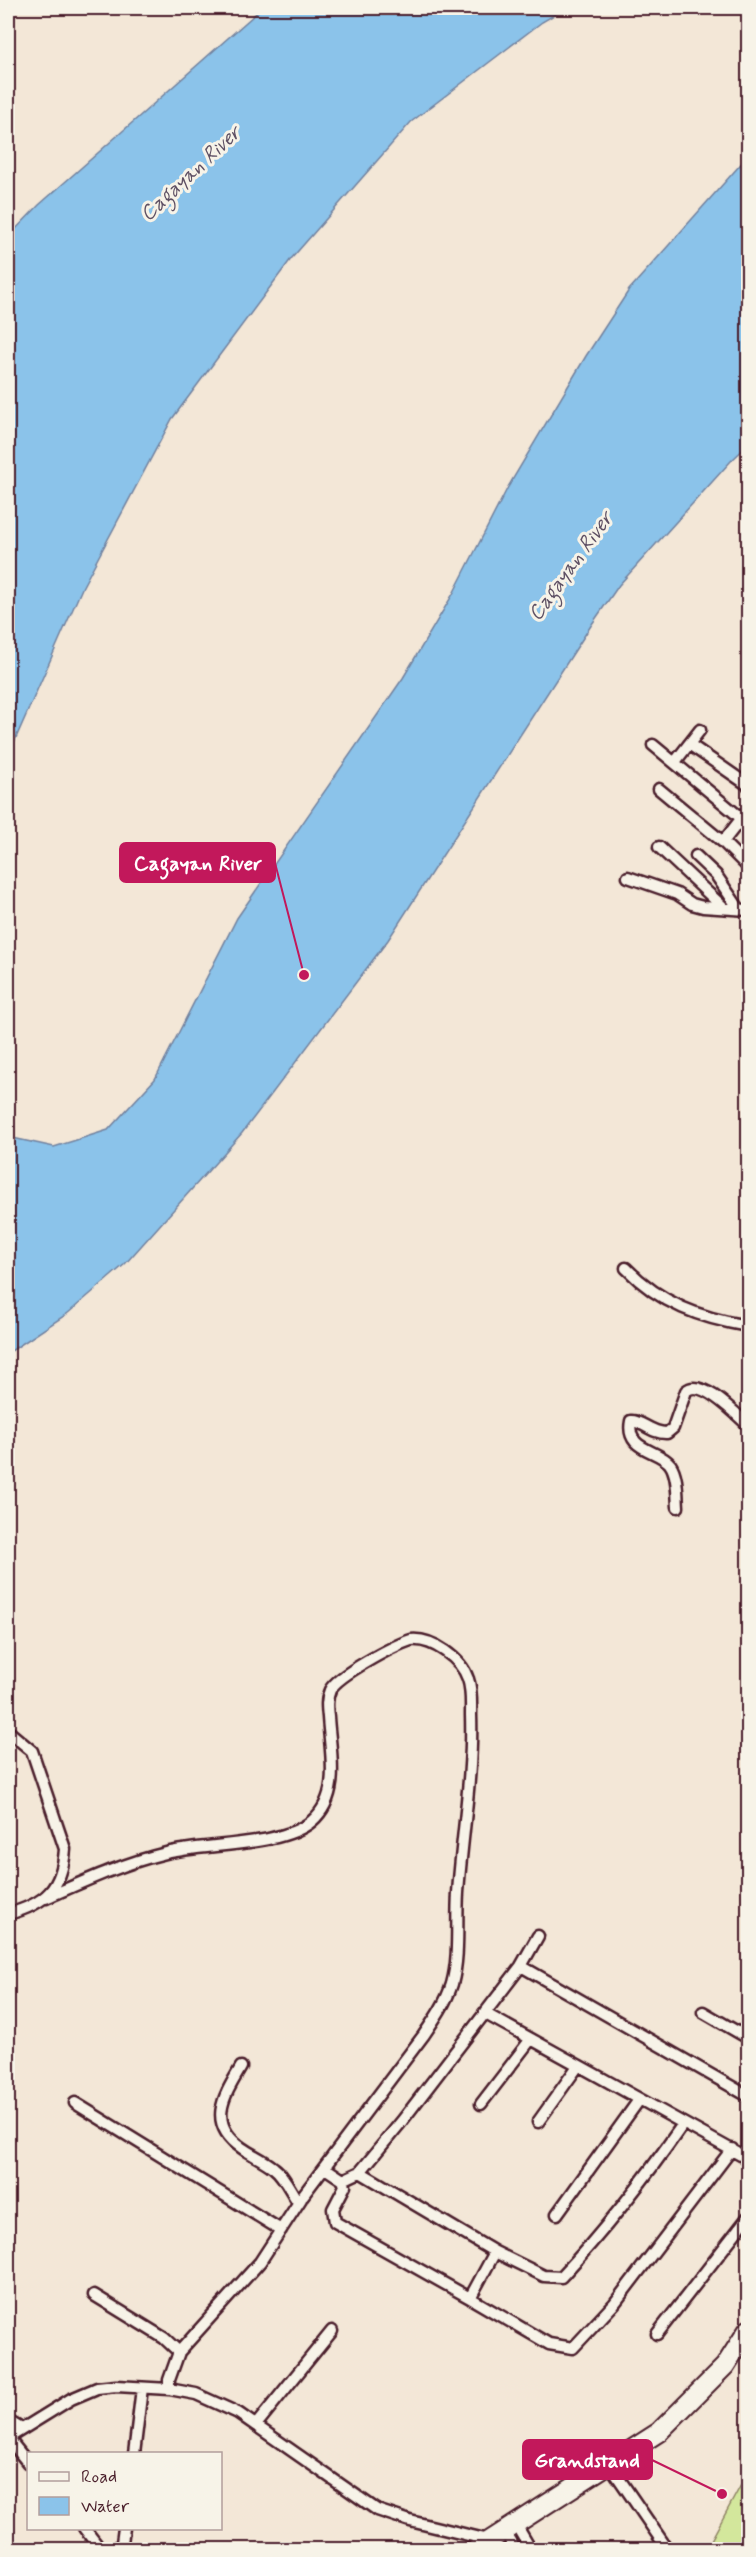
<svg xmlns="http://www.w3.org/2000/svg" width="756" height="2557" font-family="Mynerve,sans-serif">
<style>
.green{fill:#d3e79c;stroke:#8e8364;stroke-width:1.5}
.water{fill:#8bc3ea;stroke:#71819e;stroke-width:1.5}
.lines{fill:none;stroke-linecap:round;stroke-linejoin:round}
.minor-casing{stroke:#4a1f2b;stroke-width:15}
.trunk-casing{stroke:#4a1f2b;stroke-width:22}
.minor{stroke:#f7f3e8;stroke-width:10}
.trunk{stroke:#f7f3e8;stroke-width:18}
.labels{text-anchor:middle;stroke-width:6;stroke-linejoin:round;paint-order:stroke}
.water-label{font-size:21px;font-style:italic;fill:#5e5064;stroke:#f7f3e8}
.leader{fill:none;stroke:#c2185b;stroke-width:2}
.callout-dot{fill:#c2185b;stroke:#f7f3e8;stroke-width:2}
.callout{fill:#c2185b;stroke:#c2185b;stroke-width:2}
.callout-label{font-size:21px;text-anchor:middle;font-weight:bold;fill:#fff}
</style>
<rect width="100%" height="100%" fill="#f3e7d7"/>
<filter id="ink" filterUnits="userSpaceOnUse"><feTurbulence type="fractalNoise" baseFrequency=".0167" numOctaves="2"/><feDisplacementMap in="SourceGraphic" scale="12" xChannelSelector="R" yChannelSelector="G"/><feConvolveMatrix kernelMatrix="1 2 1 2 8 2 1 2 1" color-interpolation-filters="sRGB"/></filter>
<g filter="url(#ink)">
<path class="green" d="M748,2472V2538L742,2549H718L709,2544Z"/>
<path class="water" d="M262,8H566L542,22L411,122L291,259L172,419L83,586L8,756V237L39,205Z
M748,156V445L731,461L619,585L592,624L388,940L242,1133L125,1264L67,1314L8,1353V1137L54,1147L108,1130L155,1079L237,918L403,678L453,594L508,487L586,356L629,290Z"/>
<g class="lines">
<defs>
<path id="minor" d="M689,744L748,785
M653,745L741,818
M675,762L700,730
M659,789L723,842L748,867
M723,842L748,810
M659,847L723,907
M696,856L716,875L739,909
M628,877L677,894L692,904L703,907L748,910
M626,1268C661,1304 700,1318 748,1326
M678,1507C677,1495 678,1475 670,1464C658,1449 625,1451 631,1421C641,1420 652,1434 667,1433L673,1428L686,1391C701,1377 737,1415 748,1425
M8,1731L32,1751L65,1849C62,1889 45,1904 8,1914
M46,1898C85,1881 124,1863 166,1853C205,1843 282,1847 312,1821C342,1795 330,1752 328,1717C327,1708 326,1699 330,1690C338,1675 393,1646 411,1640C432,1638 461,1658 468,1679C472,1690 471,1703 471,1715C473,1774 462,1834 458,1893C456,1923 460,1955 452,1984C446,2003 434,2020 423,2036L298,2202
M521,1966L748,2096
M703,2012L748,2038
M484,2013L748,2159
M241,2067C224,2096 206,2123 242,2148C252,2155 264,2160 274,2168C284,2175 291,2192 298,2202L301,2199
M75,2103L281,2230
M481,2104L531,2039
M538,2122L578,2066
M325,2168L343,2180L345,2186L333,2209L335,2222L470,2298L495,2252L544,2276L561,2277C607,2228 644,2180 683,2124
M360,2172L495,2252
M343,2180L360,2172L402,2121L521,1966L538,1936
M557,2214L639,2100
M94,2295L164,2338L179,2352
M470,2298L549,2344L573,2348L614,2304L732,2149
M657,2334L748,2217
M169,2389V2380L179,2352L260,2262L301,2199
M8,2421L20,2428
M256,2425L332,2331
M8,2438L71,2399L97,2388L116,2386L169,2389L196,2394L238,2413L377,2510L410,2521L489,2540
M8,2438L28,2463
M134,2454L142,2388
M609,2464L668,2550
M515,2523L531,2550
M84,2528L101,2550
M504,2531L516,2550
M121,2550L124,2528"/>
<path id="trunk" d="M475,2550L659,2432L725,2366L748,2330"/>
</defs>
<use href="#minor" class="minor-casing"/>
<use href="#trunk" class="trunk-casing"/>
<use href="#minor" class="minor"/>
<use href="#trunk" class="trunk"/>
</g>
</g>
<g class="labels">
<g class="water-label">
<text transform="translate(190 173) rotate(-43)" y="7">Cagayan River</text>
<text transform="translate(570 566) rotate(-54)" y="7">Cagayan River</text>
</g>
</g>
<path class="leader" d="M304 975L275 863M722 2494L652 2460"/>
<g class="callout-dot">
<circle cx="304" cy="975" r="6"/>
<circle cx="722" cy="2494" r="6"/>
</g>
<g class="callout">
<rect x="120" y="843" width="155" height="39" rx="6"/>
<rect x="523" y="2440" width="129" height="39" rx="6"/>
</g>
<g class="callout-label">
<text x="198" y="870">Cagayan River</text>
<text x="587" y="2467">Grandstand</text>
</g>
<rect width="756" height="2557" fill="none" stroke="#f7f3e8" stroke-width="30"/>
<rect x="15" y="15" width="726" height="2527" fill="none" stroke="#4a1f2b" stroke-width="2" filter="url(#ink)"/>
<rect x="27" y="2452" width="195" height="78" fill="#f7f3e8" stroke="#b29e9c" stroke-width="1.5"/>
<rect x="39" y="2472" width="30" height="9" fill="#f7f3e8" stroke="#b29e9c" stroke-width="1.5"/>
<text x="81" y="2482" font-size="18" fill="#4a1f2b">Road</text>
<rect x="39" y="2497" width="30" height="18" fill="#8bc3ea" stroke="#b29e9c" stroke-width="1.5"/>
<text x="81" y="2512" font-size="18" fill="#4a1f2b">Water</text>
</svg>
